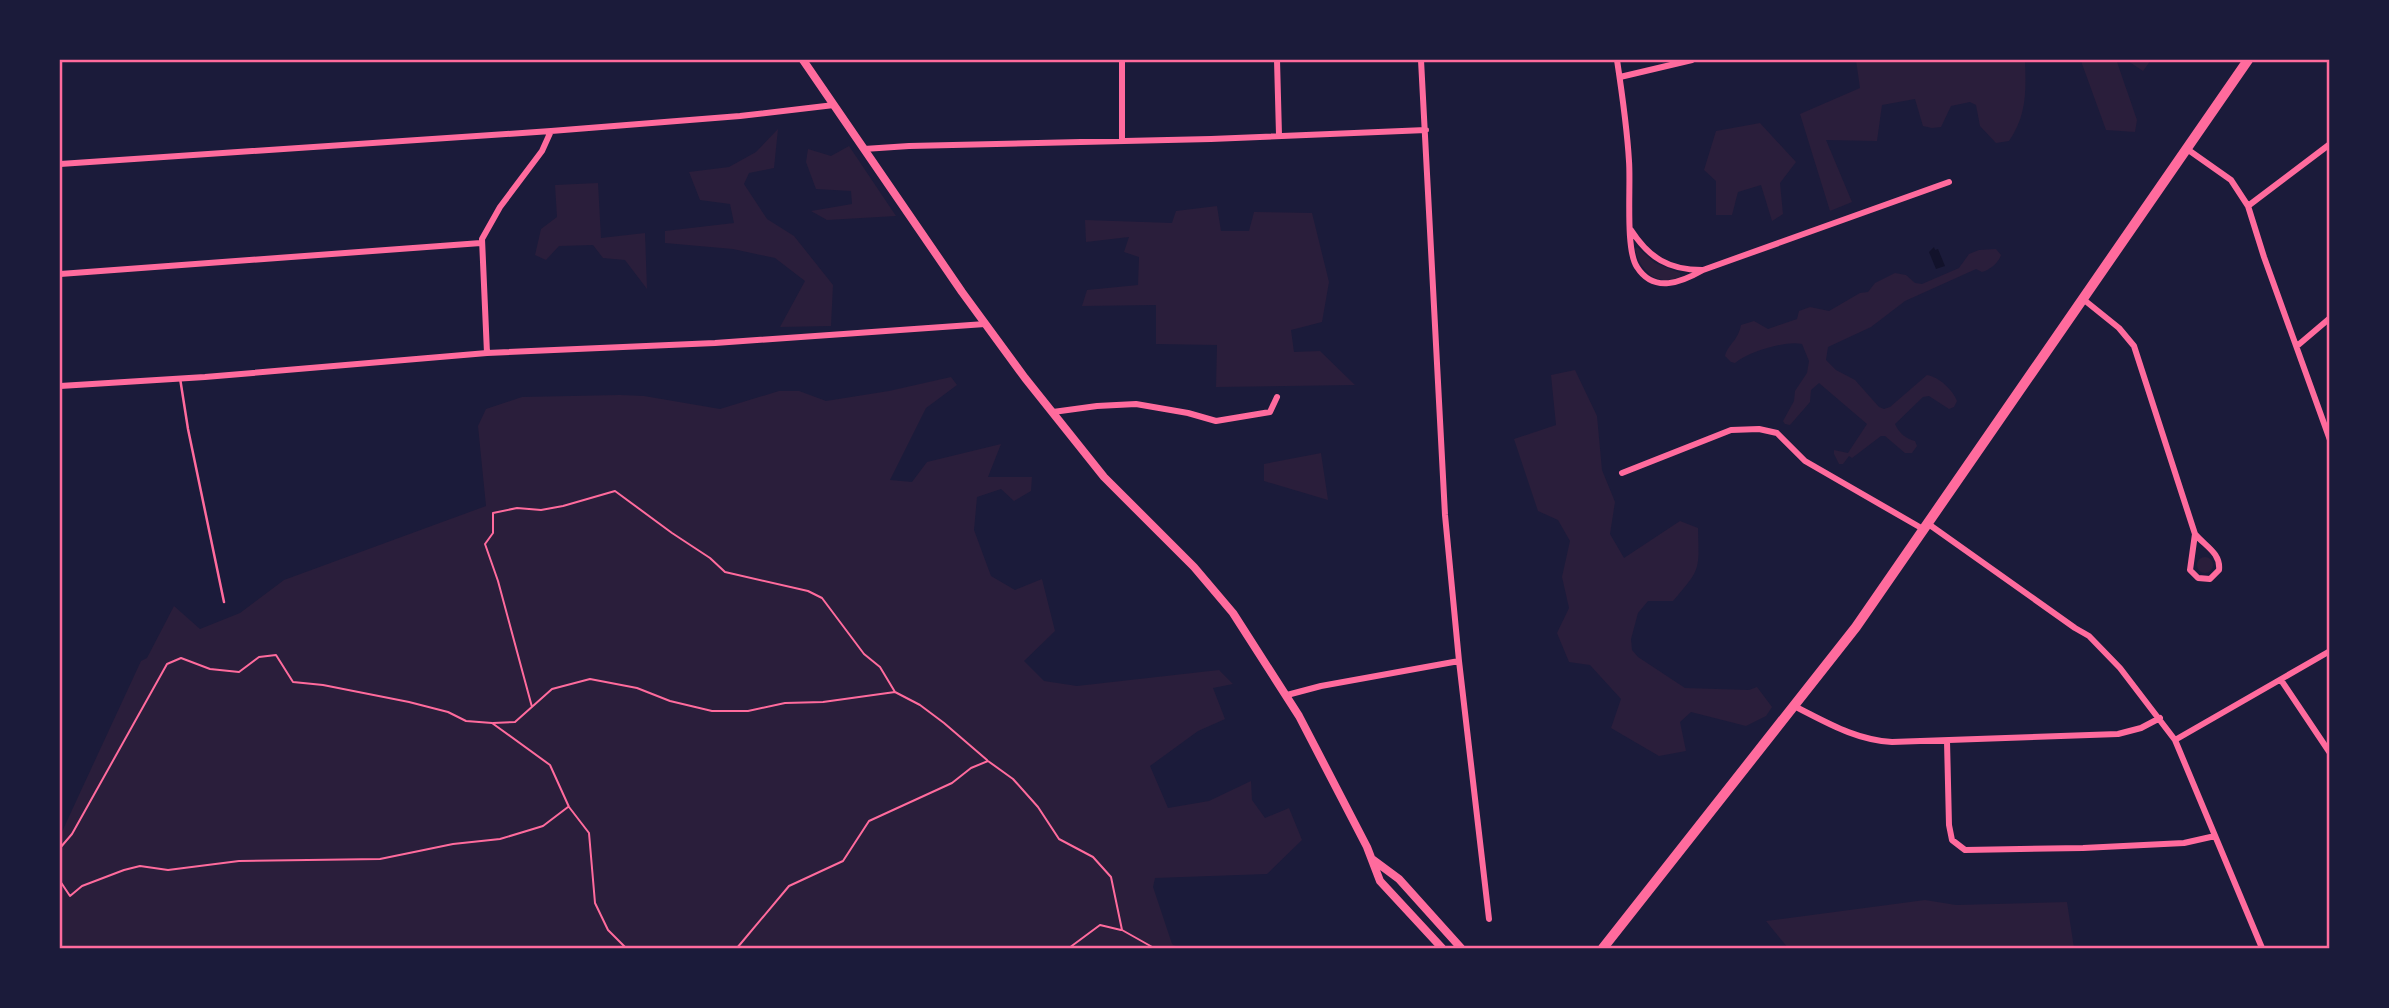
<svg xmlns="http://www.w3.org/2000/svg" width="2389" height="1008" font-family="Mulish,sans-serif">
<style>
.green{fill:#2a1e3b}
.water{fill:#12122b}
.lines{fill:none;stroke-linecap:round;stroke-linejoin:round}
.path{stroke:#ff6b9d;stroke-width:2}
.service{stroke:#ff6b9d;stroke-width:2.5}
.minor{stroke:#ff6b9d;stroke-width:6}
.secondary{stroke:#ff6b9d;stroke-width:8}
.primary{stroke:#ff6b9d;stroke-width:10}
.neatline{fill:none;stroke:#ff6b9d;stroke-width:2.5}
</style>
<rect width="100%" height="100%" fill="#1b1b3a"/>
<path class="green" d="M1856,60H2025C2026,91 2027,115 2009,141L1996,143L1980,126L1976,105L1970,102L1951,106L1941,127L1932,128L1923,126L1915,99L1882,105L1877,141L1826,140L1852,202L1830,211L1800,114L1860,88Z
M2079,60H2151L2143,71L2128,61L2117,62L2137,120L2135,132L2106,130L2081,61Z
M1760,123L1796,162L1780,183L1783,214L1772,221L1761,185L1738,192L1732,215H1716V181L1704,170L1716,131Z
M778,129L774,168L749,173L744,184L767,219L794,236L833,285L831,326L780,327L805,281L775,258L733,249L665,243V231L734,223L730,204L700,200L689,172L729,167L756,152Z
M849,146L896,216L827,220L811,211L852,204L851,191L816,189L806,162L808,149L831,156Z
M598,183L601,238L645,233L647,289L625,260L603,258L593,245L559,246L546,260L535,255L541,229L557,217L555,185Z
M1217,206L1221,231H1249L1254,212L1312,213L1329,282L1322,322L1291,330L1294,352L1320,351L1355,385L1216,387L1217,345L1156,344V305L1082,306L1087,290L1138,285L1139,257L1124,252L1129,237L1086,242L1085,220L1172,223L1176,211Z
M1637,247L1655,263L1680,273V277C1657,287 1640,271 1635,249Z
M1996,249L2001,255C1999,262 1990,270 1982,272L1976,269L1905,301L1871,327L1828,347L1826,360L1836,370L1855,380L1879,407L1884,409L1890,407L1927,375C1939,377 1953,390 1957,401L1954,407L1949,409L1929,396L1923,397L1895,424C1899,433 1906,439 1915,441L1917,446L1912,453H1905L1885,436H1881L1856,455L1852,458L1849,456L1843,464H1839L1834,454V450L1848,453L1867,424L1819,383L1811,390L1810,402L1790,425L1785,424L1783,421L1794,401L1795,391L1807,373L1809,361L1802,344C1786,340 1748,352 1735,363L1731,362L1725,356C1728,344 1738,341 1741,325L1754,321L1768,329L1797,319L1799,311L1810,307L1829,311L1860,293L1868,292L1875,283L1895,273L1906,275L1915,283L1922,284L1959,268L1969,254L1979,250Z
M1575,370L1597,416L1602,470L1615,502L1610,534L1624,558L1680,521L1698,528C1699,571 1701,568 1673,601H1648L1638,613L1631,639L1632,650L1638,657L1685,688L1749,690L1757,687L1772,707L1766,716L1746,726L1691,712L1680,722L1686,751L1659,756L1611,728L1621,699L1590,665L1569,662L1557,633L1569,608L1562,577L1570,541L1558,520L1538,511L1514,439L1556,425L1551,375Z
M951,377L957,385L926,408L890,480L912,482L927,462L1001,444L988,477H1032L1031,491L1014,501L1001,489L977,497L974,530L991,576L1015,590L1042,579L1055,631L1024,661L1044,681L1077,686L1219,670L1233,684L1213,688L1225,719L1198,731L1150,766L1168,808L1209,801L1251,781L1252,800L1265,818L1289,808L1302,840L1267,874L1155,878L1153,887L1172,944L1179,948H60V836L141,661L147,658L174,606L200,629L240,613L284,580L486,506L478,426L486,409L522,397L620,395L644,396L720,409L779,391H799L826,401L889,391Z
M1321,453L1328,500L1264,481V464Z
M2197 565a8 8 0 1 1 16 0a8 8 0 1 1-16 0Z
M1925,900L1956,905L2067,902L2074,948H1967L1959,947L1788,948L1766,921Z"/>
<path class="water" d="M1934,247L1935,250L1938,249L1945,266L1936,269L1929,252Z"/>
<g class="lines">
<path class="path" d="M532,707L498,581L485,544L493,533V513L517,508L541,510L563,506L615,491L672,533L710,558L725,572L808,591L822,598L864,654L880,667L895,692
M493,723L515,722L552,689L590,679L637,688L670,701L712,711H748L785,703L823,702L895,692L920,705L944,723L987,760
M60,848L72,834L167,664L181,658L210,669L239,672L259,657L276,655L293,682L323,685L409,702L448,712L466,721L492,723L550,765L569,807L589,833L595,903L608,930L626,948
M60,881L70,896L82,886L124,870L140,866L168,870L239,861L380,859L453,844L500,839L543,826L568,807
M737,948L789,886L843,861L869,821L952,783L971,768L988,761L1013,779L1038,807L1059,839L1093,857L1111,877L1122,930L1154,948
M1069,948L1100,925L1121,930"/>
<path class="service" d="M180,378L188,429L224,602"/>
<path class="minor" d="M1122,60V140
M1277,60L1279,135
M1421,60L1445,515L1459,661L1489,919
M1617,60C1622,93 1627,127 1629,161C1631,186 1625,249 1637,267C1654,294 1682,282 1703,270L1949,182
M1620,77L1692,60
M864,149L909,146L1211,139L1426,130
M2187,149L2231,180L2248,206L2264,257L2330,440
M60,164L551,131L740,116L834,105
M2248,206L2330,144
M1631,230C1649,258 1669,270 1702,270
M60,274L481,243
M2083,299L2119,328L2134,346L2195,534
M2297,346L2330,318
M487,353L482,239L500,207L542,151L551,131
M60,386L205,377L487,353L715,343L985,324
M1053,412L1097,406L1136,404L1188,413L1216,421L1270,412L1277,397
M1622,473L1731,430L1759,429L1777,433L1805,461L1923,529
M1927,523L2075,628L2089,636L2120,668L2175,740L2262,948
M2195,534C2205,546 2221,553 2219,570L2210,579L2198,578L2190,570Z
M2281,680L2330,753
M1287,695L1321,686L1459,661
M1794,706C1826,722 1855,740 1892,742L2118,734L2141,728L2160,718
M2175,740L2330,651
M1947,741L1949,825L1952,840L1965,850L2083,848L2184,843L2215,836"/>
<path class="secondary" d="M803,60L962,292L1025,378L1104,477L1194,567L1233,613L1299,716L1367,847L1380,881L1442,948
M1372,859L1399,879L1461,948"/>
<path class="primary" d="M1603,948L1856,627L2248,60"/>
</g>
<rect width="2389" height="1008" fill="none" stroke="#1b1b3a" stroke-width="122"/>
<rect x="61" y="61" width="2267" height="886" class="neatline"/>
</svg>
